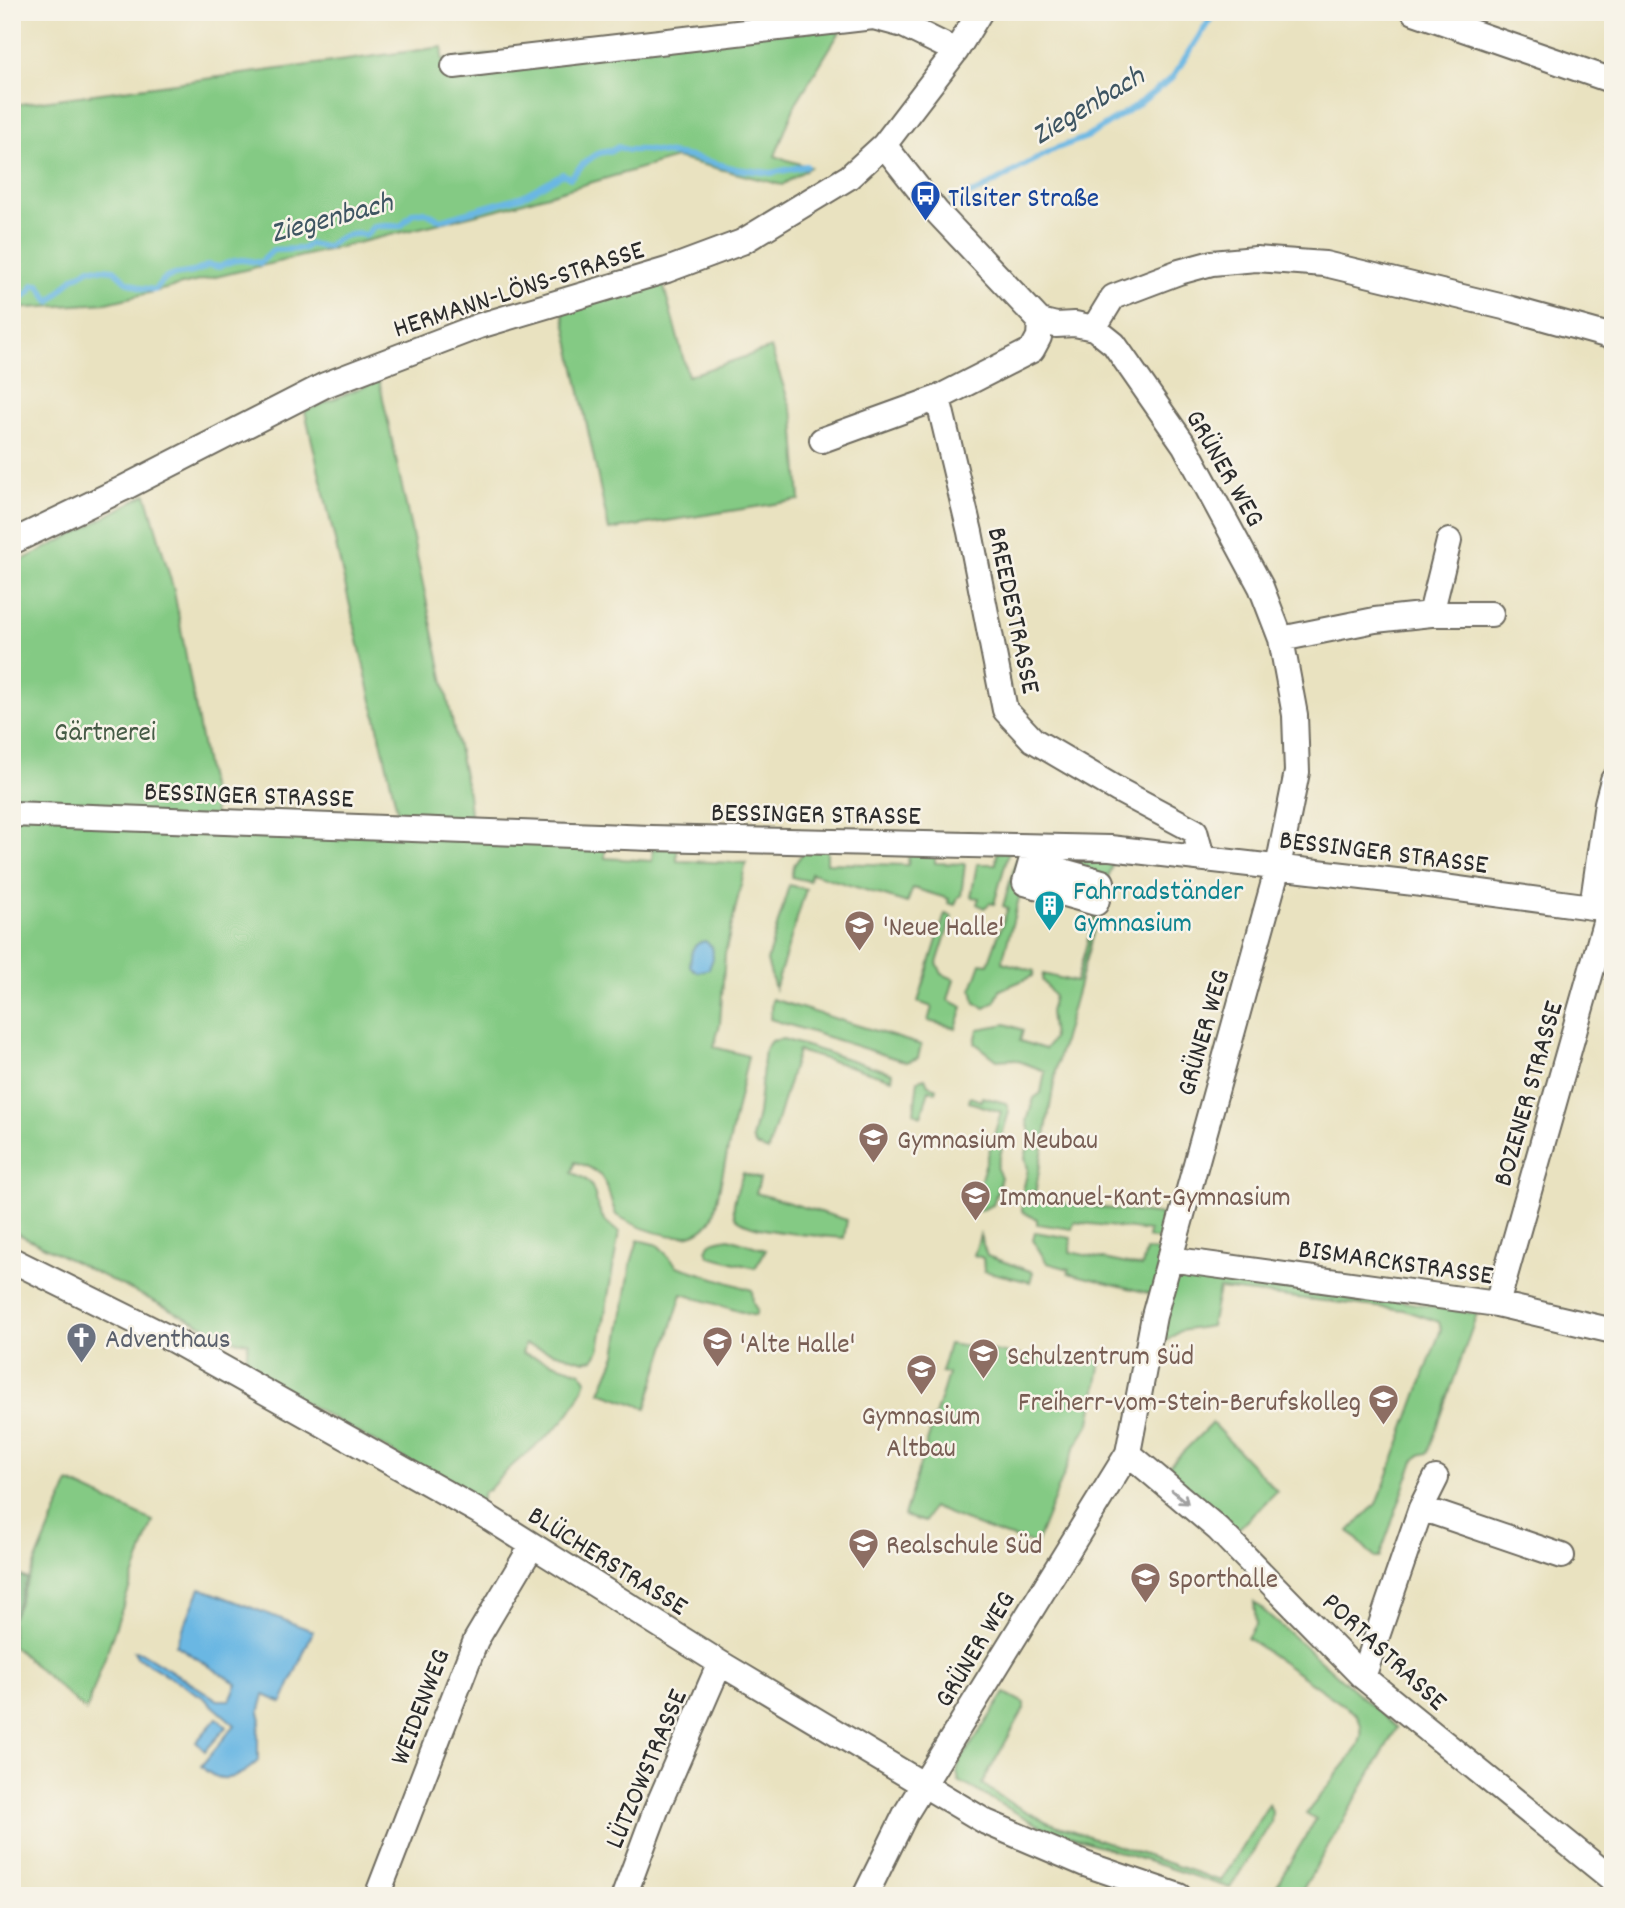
<svg xmlns="http://www.w3.org/2000/svg" width="1625" height="1908" font-family="Dekko,sans-serif">
<style>
.green{fill:#84ca84;stroke:#587a58;stroke-width:2}
.forest{fill:#6bae72;stroke:#4b6c4e;stroke-width:2}
.water{fill:#6ab7e3;stroke:#4a7187;stroke-width:2}
.lines{fill:none;stroke-linecap:round;stroke-linejoin:round}
.stream{stroke:#6ab7e3;stroke-width:6}
.minor-casing{stroke:#6e6b5f;stroke-width:28}
.minor{stroke:#fff;stroke-width:24}
.oneway{stroke:#a0a0a0}
.labels{text-anchor:middle;stroke-width:5;stroke-linejoin:round;paint-order:stroke}
.transit-label{font-size:28px;fill:#164399;stroke:#f7f3e8;text-anchor:start}
.street-label{font-size:28px;fill:#2b2b2b;stroke:#f7f3e8}
.park-label{font-size:28px;fill:#465b46;stroke:#f7f3e8}
.culture-label{font-size:28px;fill:#0d838f;stroke:#f7f3e8;text-anchor:start}
.education-label{font-size:28px;fill:#785e54;stroke:#f7f3e8;text-anchor:start}
.worship-label{font-size:28px;fill:#5b616d;stroke:#f7f3e8;text-anchor:start}
.water-label{font-size:30px;font-style:italic;fill:#3e5562;stroke:#f7f3e8}
</style>
<rect width="100%" height="100%" fill="#f7f3e8"/>
<filter id="ink" filterUnits="userSpaceOnUse"><feTurbulence type="fractalNoise" baseFrequency=".0143" numOctaves="2"/><feDisplacementMap in="SourceGraphic" scale="14" xChannelSelector="R" yChannelSelector="G"/><feConvolveMatrix kernelMatrix="1 2 1 2 8 2 1 2 1" color-interpolation-filters="sRGB"/></filter>
<filter id="wash" filterUnits="userSpaceOnUse"><feTurbulence type="fractalNoise" baseFrequency=".00686" numOctaves="4" result="noise"/><feDisplacementMap in="SourceGraphic" scale="28" xChannelSelector="R" yChannelSelector="G"/><feGaussianBlur stdDeviation="1.57" result="paint"/><feColorMatrix in="noise" values="0 0 0 0 0 0 0 0 0 0 0 0 0 0 0 0 0 1.4 0 .05"/><feComposite in="paint" operator="in"/></filter>
<g filter="url(#wash)">
<rect width="100%" height="100%" fill="#e9e2c0"/>
<path class="green" d="M775,12H825L843,27L796,103L775,156L810,167L782,185L676,158L503,208L107,303L12,309V105L443,47L442,60L773,23Z
M661,276L688,376L771,348L794,418L800,500L609,530L562,307Z
M379,380L468,794L472,833L605,843V858L652,861L653,845L677,846V861L746,863L725,954L720,1023L714,1047L748,1056L714,1214C697,1254 642,1230 616,1215C605,1185 609,1172 575,1162L572,1173C600,1182 591,1195 602,1216C605,1223 613,1228 619,1232L599,1350L594,1359L584,1361L525,1344L522,1353L581,1372L586,1380C569,1435 520,1449 489,1490L484,1491L481,1502L245,1369L248,1342L232,1340L12,1231V565L80,531L146,494L174,591L217,825L402,831L305,411Z
M807,847L827,849V863L908,865L909,851H935V863L965,864L961,896L958,897L955,905L948,903L949,899L913,888L907,903L811,873L809,881L791,877L794,865Z
M1009,851L994,904L990,903L984,908L977,904L979,898L971,897L977,864H996L997,852Z
M1019,851L1029,861L1002,962L1034,971L1033,976L1000,990L995,1002L985,1008L975,1003L972,988L981,963L988,964L1008,908L1003,906Z
M1076,852L1115,854L1058,1060L1034,1200L1164,1215L1161,1240L1148,1238L1149,1231L1074,1222L1072,1229L1037,1224V1219L1022,1212V1195L1028,1169L1025,1157L1031,1136L1027,1121L1034,1098L1041,1093L1045,1071L1013,1059L997,1060L975,1043L978,1029L1006,1024L1023,1030L1020,1041L1045,1049L1053,1039L1050,1012L1054,996L1042,980L1043,974L1076,982L1104,882L1071,872Z
M789,885L806,889L775,989L767,961Z
M945,914L952,916L937,963L942,974L954,979L948,1000L963,1007L956,1028L928,1021L932,1007L918,1002Z
M772,999L921,1045L918,1058L907,1062L770,1019Z
M783,1039L893,1073L892,1079L798,1051L768,1151L756,1146L752,1139L758,1114L765,1049L771,1041Z
M925,1078L928,1085L937,1088L936,1092L929,1090L921,1116L914,1113L918,1080Z
M970,1097L981,1101L982,1097L1006,1103L1009,1112L1001,1138L1003,1144L997,1169L1001,1177L993,1205L979,1211L972,1209L1001,1112L969,1102Z
M743,1173L760,1179L756,1193L847,1220L844,1238C824,1236 744,1233 735,1216C730,1205 740,1184 743,1173Z
M1035,1232L1071,1238L1070,1252L1142,1267L1146,1250L1160,1251L1156,1295L1068,1273L1069,1269L1047,1263L1033,1240Z
M980,1235L987,1256L1033,1272L1030,1282L984,1271L983,1258L974,1255Z
M729,1238L766,1250L755,1268L709,1256L706,1250C710,1240 719,1240 729,1238Z
M638,1240L658,1245L677,1266L752,1290L753,1303L757,1310L755,1316L682,1294L646,1408L600,1392L616,1355L631,1263Z
M1176,1264L1477,1314L1428,1453L1420,1455L1414,1461L1379,1558H1375L1349,1531L1378,1502L1441,1329L1439,1322L1404,1310L1219,1289L1211,1326L1180,1331L1164,1343H1157Z
M949,1344L1076,1364L1077,1357L1101,1361L1090,1423L1075,1447L1036,1544L997,1533L932,1507L925,1522L904,1516L948,1374L941,1372Z
M1212,1423L1277,1491L1230,1537L1163,1472Z
M69,1482L153,1521L86,1711L12,1645V1619Z
M1254,1602L1397,1728L1299,1896H1279L1277,1884L1316,1819L1306,1813C1318,1800 1327,1786 1338,1773C1352,1755 1371,1738 1356,1714L1247,1638L1256,1623Z
M1005,1693L1024,1703V1709L982,1784L1012,1804L1047,1822L1221,1881L1269,1804L1272,1812L1271,1823L1230,1888L1042,1827L959,1781L957,1772L959,1763Z"/>
<path class="forest" d="M12,1572L28,1579L12,1619V1598L18,1585L12,1582Z"/>
<path class="water" d="M705,941L712,947L713,958L709,969L697,972L690,966C691,953 691,944 705,941Z
M200,1588L313,1631L282,1703L264,1695L259,1713L261,1719L258,1731V1761C240,1778 220,1787 201,1766L235,1725L204,1698L137,1657L134,1651L141,1652L218,1700H230L237,1684L176,1645Z
M217,1718L227,1727L205,1751L196,1742Z"/>
<g class="lines">
<path class="stream" d="M952,200L979,191L1052,150L1087,137L1137,105L1172,78L1215,12
M12,294L23,297L30,292L33,285H39L50,302L73,278L90,268L114,270L126,281L141,288L155,290C171,265 185,281 208,265L220,267C234,258 244,259 260,263L273,250L303,249L309,244L327,247C339,236 350,232 366,235L374,226H401L413,213L424,212L441,220L523,196L563,174L570,178C579,169 585,160 597,154C605,150 611,153 618,147L628,150H645L691,157L736,169L771,173L806,166"/>
</g>
</g>
<g filter="url(#ink)">
<g class="lines">
<defs>
<path id="minor" d="M1414,12L1613,81
M454,66L873,17L903,25L956,51
M1094,328L1113,297L1179,272L1212,263L1256,259L1325,264L1512,309L1613,337
M938,398L970,532L1005,710L1033,740L1118,790L1195,831L1202,857
M822,440L938,398L1032,350L1039,337L1040,321
M12,542L122,489L325,385L479,326L667,270L742,242L849,177L884,145L956,51L980,12
M1431,614L1449,541
M1281,639L1375,620L1431,614H1491
M12,814L651,838L1110,848L1414,883L1592,907L1613,898
M1031,862L1102,882L1096,903L1025,883Z
M1592,907L1607,803L1613,780
M1169,1259L1497,1304L1613,1331
M12,1260L173,1340L478,1511L720,1663L986,1822L1085,1864L1179,1896
M1497,1304L1612,898
M1128,1453L1218,1529L1363,1677L1613,1880
M1421,1508L1562,1556
M1363,1677L1421,1508L1436,1478
M377,1896L476,1640L532,1546
M624,1896L656,1810L720,1663
M865,1896L906,1813L1128,1453L1154,1316L1278,867L1297,772L1295,715L1281,639L1261,587L1185,446L1114,344L1094,328L1075,324L1056,325L1040,321L936,211L884,145"/>
</defs>
<use href="#minor" class="minor-casing"/>
<use href="#minor" class="minor"/>
</g>
<defs><path id="oneway-shaft" d="M-6 0H5M1.5-3L5.5 0L1.5 3" fill="none" stroke-width="1.6" stroke-linecap="round" stroke-linejoin="round" transform="scale(1.75)"/></defs>
<use class="oneway" href="#oneway-shaft" transform="translate(1180 1497) rotate(40)"/>
</g>
<defs>
<symbol id="bus-pin" viewBox="-11 -11 22 30"><path d="M0 17L-7.5 6A9.5 9.5 0 1 1 7.5 6Z" fill="#1a4fb4" stroke="#f7f3e8"/><path d="M-5-6H5V4H4V6H2V4H-2V6H-4V4H-5ZM-3.5-4V0h7V-4ZM-3.5 1.2v1.5H-2V1.2ZM2 1.2v1.5H3.5V1.2Z" fill="#fff"/></symbol>
<symbol id="building-pin" viewBox="-11 -11 22 30"><path d="M0 17L-7.5 6A9.5 9.5 0 1 1 7.5 6Z" fill="#0f9aa8" stroke="#f7f3e8"/><path d="M-4-6H4V6H1V3H-1V6H-4ZM-2.5-4.3h1.7v1.8h-1.7ZM.8-4.3h1.7v1.8H.8ZM-2.5-1h1.7V.8h-1.7ZM.8-1h1.7V.8H.8Z" fill="#fff"/></symbol>
<symbol id="school-pin" viewBox="-11 -11 22 30"><path d="M0 17L-7.5 6A9.5 9.5 0 1 1 7.5 6Z" fill="#8d6e63" stroke="#f7f3e8"/><path d="M0-5L7-2L0 1L-7-2ZM-4 1L0 2.5L4 1V4Q0 6-4 4Z" fill="#fff"/></symbol>
<symbol id="church-pin" viewBox="-11 -11 22 30"><path d="M0 17L-7.5 6A9.5 9.5 0 1 1 7.5 6Z" fill="#6b7280" stroke="#f7f3e8"/><path d="M-1.2-6h2.4v3.5h3.3v2.4h-3.3V6h-2.4V-.1h-3.3v-2.4h3.3Z" fill="#fff"/></symbol>
</defs>
<g fill-rule="evenodd">
<use href="#bus-pin" x="908" y="178" width="35" height="47"/>
<use href="#building-pin" x="1032" y="888" width="35" height="47"/>
<use href="#school-pin" x="842" y="908" width="35" height="47"/>
<use href="#school-pin" x="856" y="1120" width="35" height="47"/>
<use href="#school-pin" x="958" y="1178" width="35" height="47"/>
<use href="#church-pin" x="64" y="1320" width="35" height="47"/>
<use href="#school-pin" x="700" y="1324" width="35" height="47"/>
<use href="#school-pin" x="966" y="1336" width="35" height="47"/>
<use href="#school-pin" x="904" y="1352" width="35" height="47"/>
<use href="#school-pin" x="1366" y="1382" width="35" height="47"/>
<use href="#school-pin" x="846" y="1526" width="35" height="47"/>
<use href="#school-pin" x="1128" y="1560" width="35" height="47"/>
</g>
<g class="labels">
<g class="transit-label">
<text x="948" y="206">Tilsiter Straße</text>
</g>
<g class="street-label">
<text transform="translate(518 287) rotate(-18)" y="10">HERMANN-LÖNS-STRASSE</text>
<text transform="translate(1227 467) rotate(60)" y="10">GRÜNER WEG</text>
<text transform="translate(1016 610) rotate(78)" y="10">BREEDESTRASSE</text>
<text transform="translate(249 793) rotate(2)" y="10">BESSINGER STRASSE</text>
<text transform="translate(816 812) rotate(1)" y="10">BESSINGER STRASSE</text>
<text transform="translate(1384 850) rotate(7)" y="10">BESSINGER STRASSE</text>
<text transform="translate(1201 1032) rotate(-74)" y="10">GRÜNER WEG</text>
<text transform="translate(1526 1093) rotate(-74)" y="10">BOZENER STRASSE</text>
<text transform="translate(1396 1260) rotate(8)" y="10">BISMARCKSTRASSE</text>
<text transform="translate(609 1559) rotate(32)" y="10">BLÜCHERSTRASSE</text>
<text transform="translate(973 1648) rotate(-59)" y="10">GRÜNER WEG</text>
<text transform="translate(1386 1650) rotate(43)" y="10">PORTASTRASSE</text>
<text transform="translate(418 1706) rotate(-69)" y="10">WEIDENWEG</text>
<text transform="translate(644 1768) rotate(-67)" y="10">LÜTZOWSTRASSE</text>
</g>
<g class="park-label">
<text x="105" y="740">Gärtnerei</text>
</g>
<g class="culture-label">
<text x="1073" y="899">Fahrradständer<tspan x="1073" dy="32">Gymnasium</tspan></text>
</g>
<g class="education-label">
<text x="883" y="935">'Neue Halle'</text>
<text x="897" y="1148">Gymnasium Neubau</text>
<text x="999" y="1205">Immanuel-Kant-Gymnasium</text>
<text x="740" y="1352">'Alte Halle'</text>
<text x="1007" y="1364">Schulzentrum Süd</text>
<text x="1361" y="1410" text-anchor="end">Freiherr-vom-Stein-Berufskolleg</text>
<text x="921" y="1424" text-anchor="middle">Gymnasium<tspan x="921" dy="32">Altbau</tspan></text>
<text x="886" y="1553">Realschule Süd</text>
<text x="1168" y="1587">Sporthalle</text>
</g>
<g class="worship-label">
<text x="105" y="1347">Adventhaus</text>
</g>
<g class="water-label">
<text transform="translate(1087 104) rotate(-31)" y="10">Ziegenbach</text>
<text transform="translate(331 216) rotate(-15)" y="10">Ziegenbach</text>
</g>
</g>
<rect width="1625" height="1908" fill="none" stroke="#f7f3e8" stroke-width="42"/>
</svg>
